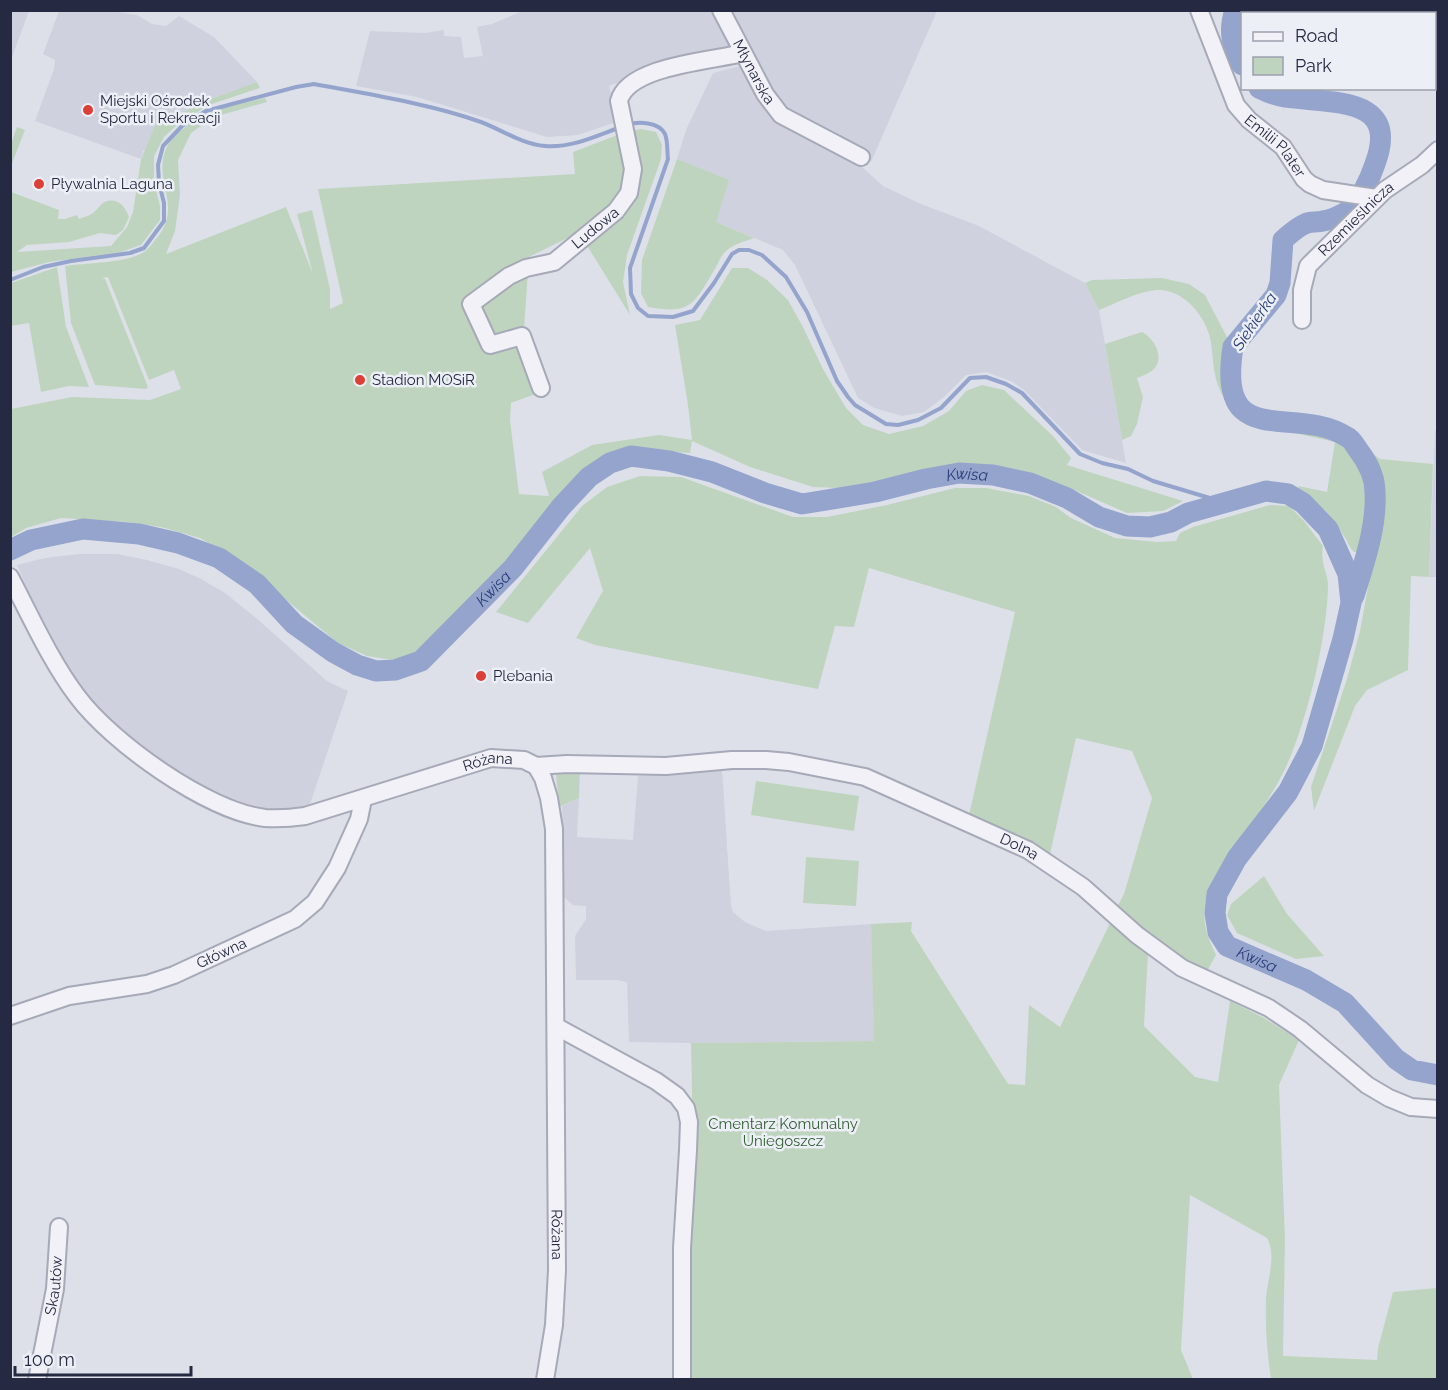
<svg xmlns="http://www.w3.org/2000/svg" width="1448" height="1390" font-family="Raleway,sans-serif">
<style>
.built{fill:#cfd2de}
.green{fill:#bfd4be}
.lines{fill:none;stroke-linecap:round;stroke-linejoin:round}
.stream{stroke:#94a4cd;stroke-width:4}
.river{stroke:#94a4cd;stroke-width:21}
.minor-casing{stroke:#a6a9b7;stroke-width:20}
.minor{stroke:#f1f1f7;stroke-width:16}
.poi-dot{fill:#dc3f35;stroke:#edeff6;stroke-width:2}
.labels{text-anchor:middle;stroke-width:5;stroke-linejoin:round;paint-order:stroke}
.street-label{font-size:15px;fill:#252941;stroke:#edeff6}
.poi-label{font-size:15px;fill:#252941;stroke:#edeff6;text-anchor:start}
.park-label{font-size:15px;fill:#315e32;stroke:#edeff6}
.water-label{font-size:16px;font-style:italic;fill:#2b3e79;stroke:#edeff6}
</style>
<rect width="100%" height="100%" fill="#dde0e9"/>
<path class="built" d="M11,10L29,11L11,60L10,11Z
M612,10L614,12L617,10L715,11L724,26L729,46L649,70L609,86L619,121L578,135L547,137L417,97L356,86L370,31L425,33L444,30V36L461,37L464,58L483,56L477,27L492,24L522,11Z
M59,11H111L137,15L152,24L166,26L179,16L214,37L257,82L208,100L143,151L141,159L35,121L54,69L55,60L43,54Z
M729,11H937L871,162L864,156L787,112L780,105Z
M740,66L757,98L781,122L850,156L883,186L921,204L979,226L1085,283L1099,310L1126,463L1082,450L1024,390L1013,382L986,372L966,375L944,397L924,412L902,416L874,408L858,398L795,265L783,250L716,222L677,159L686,130L713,73Z
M1435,431H1438L1437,577H1429Z
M78,554H117L147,560L179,569L201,579L225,593L256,618L327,681L348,691L309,807L297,810L274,811L233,800L204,788L135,746L104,714L78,684L45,629L17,565L45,558Z
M722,769L731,906L733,912L745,922L766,931L871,924L875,1041L691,1043L629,1042L627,982L617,980H576L575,936L586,919V906L573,905L564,897L562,806L579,798L577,837L633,840L638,776Z"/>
<path class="green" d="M257,82L260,88L209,105L178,124L164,137L154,156V182L160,206V220L141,245L121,252L49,262L11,272V192L59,210L58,219H65L77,215L79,219C83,217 89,216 93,213C97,210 99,206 103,203C115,196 125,205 129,217L123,230L116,235L100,233L69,242L27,245L17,252L111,246L127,227L133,212L141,159L155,126L208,100Z
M265,98L267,102L214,117L191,133L178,160L180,195L175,231L166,254L286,207L313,274L297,214L312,210L330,289V309L343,303L318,189L575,174L573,152L620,134C624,151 630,173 623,190C609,222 558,242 529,257L524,330L546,390L511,403L510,420L519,494L549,496L542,472L592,445L659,435L692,440L688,405L675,325L700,320L732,268H748L767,280L788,300L803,327L823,369L846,408L863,425L889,434L923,426L949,411L966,391L982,385L1004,390L1053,436L1071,458L1067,465L1183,501L1163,511L1127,513L1072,489L1039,477L973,464L917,473L865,489L813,487L750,467L692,441L690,453L656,451H625L594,463L516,552L414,655L393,660L367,656L338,643L243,564L200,538L161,527L127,522L61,518L26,528L11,537V409L72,397L150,400L181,389L174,370L149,380L108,277L102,278L105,279L148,387L146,389L95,385L71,323L65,266C85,263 126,263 142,253C147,251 152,244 155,240C185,207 152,181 166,149C172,135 191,122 204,115C221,106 246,103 265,98Z
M17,127L25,130L11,166V144Z
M641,129L656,132L662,145L661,159L627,255L623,282L630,315L586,244L628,204L632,131Z
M677,159L729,180L716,222L754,238C744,242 733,244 725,252C720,257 717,266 713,272C693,307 688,314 648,307L641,293L642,260Z
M57,267L66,327L89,387L69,386L41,392L29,323L11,326V283Z
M1162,278L1189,284L1205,295L1228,339L1225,363L1231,404L1239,419C1229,407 1220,394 1216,379C1212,364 1213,348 1209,334C1202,311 1180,288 1156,290C1136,292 1117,303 1099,310L1085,283L1092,280Z
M1142,332C1154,338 1165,357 1154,369C1150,373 1143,376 1137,378L1143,397L1137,424L1131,436L1122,440L1105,344Z
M1302,430L1327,433L1344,440L1366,470L1370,498L1369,526L1361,552H1354C1349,547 1348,542 1344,536C1330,514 1325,507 1301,496L1298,486L1327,492L1335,442L1285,431Z
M1372,453L1380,459L1433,464L1429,577L1411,576L1408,670L1367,690L1355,706L1314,811L1311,787L1347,679L1360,631L1382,510L1383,480Z
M640,476L681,477L793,517H827L887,505L955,488H986L1029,496L1056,507L1071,518L1115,538L1157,542L1176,541L1180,533L1193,527L1270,505L1289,506L1304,521L1323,546C1320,565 1328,572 1328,586C1327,638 1307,722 1285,769C1272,796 1253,822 1236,846C1223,865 1208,884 1205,907C1202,924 1209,940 1216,955L1206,973L1171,951L1115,911L1124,894L1152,798L1132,751L1076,738L1050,854L969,815L1015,612L869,568L854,627L835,626L818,689L595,645L576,638L603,591L590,548L528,623L496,612L582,506L607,487Z
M580,769L579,798L559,807L556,774Z
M756,781L859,796L854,831L751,815Z
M806,857L859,861L856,906L803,903Z
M1264,876L1287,914L1324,956L1296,959L1264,945L1237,933L1227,915L1231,904Z
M1111,921L1148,954L1144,1026L1195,1077L1218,1082L1230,1001L1264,1018L1299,1040L1279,1085L1285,1239L1283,1356L1377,1360L1378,1348L1393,1292L1437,1288V1379H1271C1267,1353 1265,1326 1266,1299C1267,1279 1277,1257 1267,1238L1190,1195L1181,1350L1193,1379L679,1380L693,1142L691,1043L874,1041L871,924L912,922L911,931L1008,1084L1025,1085L1029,1005L1060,1027Z"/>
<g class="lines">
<path class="stream" d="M628,125C638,121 659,122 665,134C668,141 667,152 668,159L630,268L631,294L638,308L648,316L673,317L693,311L714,283L732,254L739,250H749L762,255L786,277L807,312L837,381L848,397L855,405L886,424L898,425L918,420L941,408L970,378L986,377L1006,384L1022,393L1080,454L1102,463L1128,469L1153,481L1223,502
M10,280L43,267L71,261L130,253L144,248L164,221V203L159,183L158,165L163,146L182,126L206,111L296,87L314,84C367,94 431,104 481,122C502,130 522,144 545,146C572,148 596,136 621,127"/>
<g class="river">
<path d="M1235,10C1228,31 1232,47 1242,65"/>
<path d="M1259,88C1267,92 1276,96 1285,97C1329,104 1401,94 1375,164C1371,176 1359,204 1348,211C1341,215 1331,220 1323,221C1317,223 1310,221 1305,224C1297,227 1289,235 1283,240L1280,283L1276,295L1233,347C1216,454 1294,403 1347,437C1352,439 1355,446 1359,451C1368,463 1375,477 1375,492C1377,527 1364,563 1354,596"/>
<path id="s1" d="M10,550L31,540L83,529L139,534L178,543L219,558L257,584L294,624L333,652L357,665L376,671L395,670L421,661L513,568L561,507L589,477L610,463L631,456L669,461L712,472L765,493L802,504L875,492L926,479L959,473L993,475L1030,483L1067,498L1099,517L1127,526L1150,527L1171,522L1188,513L1266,491L1288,494L1303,503L1328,529L1348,574L1351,603L1343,639L1312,746L1288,792L1237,858L1217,894L1215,913L1218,932L1227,946L1306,980L1345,1003L1396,1059L1412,1070L1438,1075"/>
</g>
<defs>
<g id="minor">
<path id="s2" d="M721,10L765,94L781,115L861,157"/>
<path id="s3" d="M1199,10L1236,105L1249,120L1283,147L1304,179L1310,184L1323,190L1376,198"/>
<path id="s4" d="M1302,320V290L1308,266L1385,190L1422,165L1438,150"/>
<path id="s5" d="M541,388L522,336L490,345L471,304L509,276L526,268L554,262L616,211L629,193L633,169L619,101C628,66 711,61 743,53"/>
<path id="s6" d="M10,577C31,617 50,660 77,696C111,742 207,811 265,818C279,819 292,818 305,816L491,758L524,760L536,766L543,778L549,798L554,829L557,1270L554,1325L545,1380"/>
<path id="s7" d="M536,766L567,764L666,766L732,760H766L789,762L865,777L1028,850L1083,887L1137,935L1182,968L1269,1008L1300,1029L1367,1085L1389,1098L1411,1107L1438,1109"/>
<path id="s8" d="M10,1016L69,996L147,984L174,975L295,919L315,902L337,868L359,819L363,799"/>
<path d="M557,1027L656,1081L677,1096L686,1108L689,1122L688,1150L682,1248V1380"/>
<path id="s9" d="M37,1380L55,1289L59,1227"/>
</g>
</defs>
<use href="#minor" class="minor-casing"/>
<use href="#minor" class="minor"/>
</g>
<g class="poi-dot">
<circle cx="88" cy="110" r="6"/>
<circle cx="39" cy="184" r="6"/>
<circle cx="360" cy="380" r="6"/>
<circle cx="481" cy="676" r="6"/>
</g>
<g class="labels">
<g class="street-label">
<text dy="5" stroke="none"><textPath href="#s2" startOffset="70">Młynarska</textPath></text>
<text dy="5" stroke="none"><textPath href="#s3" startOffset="159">Emilii Plater</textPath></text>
<text dy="5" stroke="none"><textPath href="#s4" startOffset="122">Rzemieślnicza</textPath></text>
<text dy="5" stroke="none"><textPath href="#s5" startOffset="282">Ludowa</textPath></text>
<text dy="5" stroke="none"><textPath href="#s6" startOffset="596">Różana</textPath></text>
<text dy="5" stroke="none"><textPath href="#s7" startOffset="500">Dolna</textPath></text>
<text dy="5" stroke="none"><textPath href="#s8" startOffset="222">Główna</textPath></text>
<text dy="5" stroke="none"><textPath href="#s6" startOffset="1118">Różana</textPath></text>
<text dy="5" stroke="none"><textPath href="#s9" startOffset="96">Skautów</textPath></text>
</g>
<g class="poi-label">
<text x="100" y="106">Miejski Ośrodek<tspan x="100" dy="17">Sportu i Rekreacji</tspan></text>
<text x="51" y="189">Pływalnia Laguna</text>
<text x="372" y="385">Stadion MOSiR</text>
<text x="493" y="681">Plebania</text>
</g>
<g class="park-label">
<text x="783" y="1129">Cmentarz Komunalny<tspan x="783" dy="17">Uniegoszcz</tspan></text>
</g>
<g class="water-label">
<text transform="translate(1254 321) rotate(-56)" y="6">Siekierka</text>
<text dy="6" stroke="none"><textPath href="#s1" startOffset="1102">Kwisa</textPath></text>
<text dy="6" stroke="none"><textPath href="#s1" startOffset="561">Kwisa</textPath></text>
<text dy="6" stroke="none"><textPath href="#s1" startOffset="1984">Kwisa</textPath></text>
</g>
</g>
<rect width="1448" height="1390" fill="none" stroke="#252941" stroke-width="24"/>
<rect x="1241" y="12" width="195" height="78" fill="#edeff6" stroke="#9da0ae" stroke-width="1.5"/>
<rect x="1253" y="32" width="30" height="9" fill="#f1f1f7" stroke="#9da0ae" stroke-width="1.5"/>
<text x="1295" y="42" font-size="18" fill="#252941">Road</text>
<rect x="1253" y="57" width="30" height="18" fill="#bfd4be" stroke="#9da0ae" stroke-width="1.5"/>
<text x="1295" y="72" font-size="18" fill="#252941">Park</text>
<path d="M15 1366v9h176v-9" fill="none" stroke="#252941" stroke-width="3"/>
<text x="24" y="1366" font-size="18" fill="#252941" stroke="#edeff6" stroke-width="4.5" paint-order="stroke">100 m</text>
</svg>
